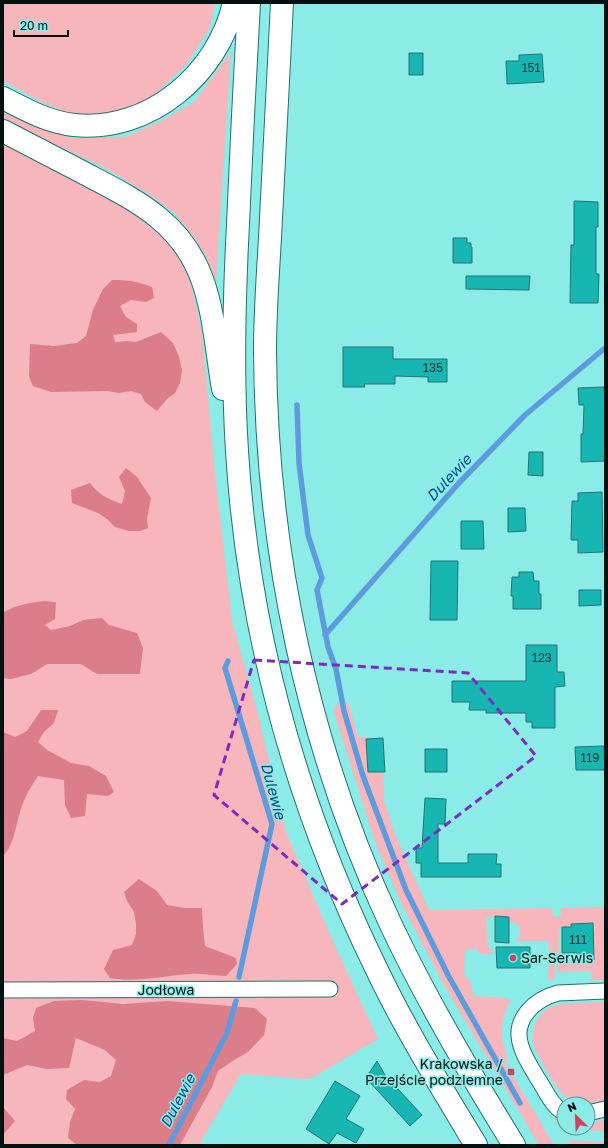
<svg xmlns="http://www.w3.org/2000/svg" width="608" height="1148" font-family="'Golos Text',sans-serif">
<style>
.green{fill:#f7b5bc}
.forest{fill:#dc7d8a}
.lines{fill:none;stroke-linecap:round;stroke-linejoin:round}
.stream{stroke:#5e9bdd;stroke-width:5.5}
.building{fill:#17b6b2;stroke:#277371}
.minor-casing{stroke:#24706e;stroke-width:17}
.motorway-casing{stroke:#24706e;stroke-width:24}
.minor{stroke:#fff;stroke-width:15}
.motorway{stroke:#fff;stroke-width:22}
.marked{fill:none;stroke:#7b2cbf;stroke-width:3;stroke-dasharray:8 5;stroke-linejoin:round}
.poi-dot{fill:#d14160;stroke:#8bebe7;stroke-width:1.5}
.labels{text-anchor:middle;stroke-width:3;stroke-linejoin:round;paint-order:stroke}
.number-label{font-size:12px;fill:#063a38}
.poi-label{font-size:14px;fill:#001110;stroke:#8bebe7;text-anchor:start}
.street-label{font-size:14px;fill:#001110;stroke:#8bebe7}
.water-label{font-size:15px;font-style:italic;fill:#074c88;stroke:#8bebe7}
</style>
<rect width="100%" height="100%" fill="#8bebe7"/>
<path class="green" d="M3,3H215L210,28L187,64L152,97L108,116H76L43,103L3,81Z
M231,52L216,282L207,258L192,235L175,214L153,197L105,168L39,137L3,118V110L70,138L125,137L161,121L194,102Z
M3,142L137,213L168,242L181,259L191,283L202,333L215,473L232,620L258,714L286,832L332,939L378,1039L310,1079L241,1074L199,1145H3Z
M341,702L349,704L358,737H368L370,773H383L384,801L396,837L429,910L552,908L553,917L561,916V908L605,907V980H591V971L558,972L557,963L594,962L593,923L571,924V927L559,928V953C554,956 553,957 553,963L555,964V977H553V980H548L549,941H515L520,936V927L515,923H509V917H486L488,948H492V954H479L478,949L465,950L464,974L470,981L474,996L506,998L511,1000C505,1011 501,1024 502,1037C503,1046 510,1056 506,1064L554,1145H539L445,987L402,905L375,842L333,709Z
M605,1002V1100C597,1102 588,1105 580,1104C558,1101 544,1064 534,1047C529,1031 537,1011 554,1006C569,1002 590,1003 605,1002Z
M554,1117L564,1122V1128H588V1124L605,1120V1131L561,1130Z
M568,1140L605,1142V1145H571Z"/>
<path class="forest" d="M112,280C128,280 137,281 152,287L154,298L146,302L131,300L120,306L126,317L137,324V332L113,335L115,342L128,341L136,342L161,332L173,343L179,357L182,370L180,383L175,393L167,399L157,411L145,402L141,394L131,391L119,393L107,391L51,392L33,386L29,377L30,344L54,346L77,343L86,336L93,310L103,289Z
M126,468L137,477L151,498L147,518L148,528L140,531H129L115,527L107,519L98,513L72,503L71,490L90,483C99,495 108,499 122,504L125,491L119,477Z
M44,601L56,602L55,619L45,625L51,630L70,626L83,620L102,618L109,625L137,633L143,648L140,674H97L81,664H47L31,674L11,679L3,678V613C15,605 29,603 44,601Z
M41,710H58L54,723L44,732L38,742L47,750L71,763L89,766L106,776L114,792L108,796L87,794L85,816L71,818L65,805L64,780L38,776C33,784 27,792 24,801C16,817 16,844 3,856V732L15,737L27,731Z
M139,879L157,891L167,905L184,908H202L203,929L205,946L236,958L237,964L226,976C214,976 201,973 189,974C162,976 136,983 110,978L104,969L113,950L132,945L136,934V923L134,912L127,901L124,892Z
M82,1000L123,1004L167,1001L255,1008L267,1019L264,1035L248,1052L234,1060L218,1071L212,1087L180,1145H77L68,1138L70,1122L75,1109L66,1099L67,1090L84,1080L100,1082L111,1076L116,1060L105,1050L76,1038L69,1068L47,1069L27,1065L3,1075V1038L17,1041L35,1031L33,1018L36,1008L54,1001Z
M3,1107L15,1121L3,1135Z"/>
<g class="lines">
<path class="stream" d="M297,405L299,463L308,535L322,578L317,590L328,647L336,669L344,711L363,776L406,890L448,975L520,1103
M325,635L458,484L525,415L605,348
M228,661L225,668L272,824L239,977
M169,1145L227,1033L236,1001"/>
</g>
<path class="building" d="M409,53H423V75H409Z
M542,54L544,82L507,84L506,61H519V55Z
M574,201L598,202V227H596V274H599L598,303H570L571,245H574Z
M453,238H467V243H471V247H472V263H453Z
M466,276H530L529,290L466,289Z
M343,347H393V359H447V382H428V377L395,376V384H364L365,387H343Z
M605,387V461L581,462V434H583L584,405H579L578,388Z
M529,452H543V476L528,475Z
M602,492L603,552L578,553V540H571L572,501H578V493Z
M508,508H525L526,531L508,532Z
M461,521H483L484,549H461Z
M431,561H458L457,620H430Z
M519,572H533L534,581H539V594H541V609H513V596H511L512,577H519Z
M579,590H601V605L579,606Z
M526,645H557V672H564L565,686L555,687V728H532V722H526V713H486V710H469L470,702H452V681H526Z
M383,738L385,772H368L366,739Z
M604,746L605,770H576L575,747Z
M425,749H447V772H425Z
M425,798L446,799L445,824H438V863H468V854H497L496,864H501V877H421V863H416V848H422Z
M495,916L509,917V943L495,942Z
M593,923L594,960H577V953H562V927H571V924Z
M496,947H530V968H497Z
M377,1061L385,1075L422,1115L410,1126L366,1078Z
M335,1081L360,1096L346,1119L364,1129L356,1143L337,1133L329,1144L306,1129Z"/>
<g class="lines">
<defs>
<path id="minor" d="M3,990L330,989
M564,1113C551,1105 546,1091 538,1079C532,1069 524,1057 521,1046C512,1019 535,999 558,993L605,991
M588,1113L605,1109"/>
<path id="motorway" d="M249,3C245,77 241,150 238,224C234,300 232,375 237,451C248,631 297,806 376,968C405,1029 441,1087 476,1145
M282,3C278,75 275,147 271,218C269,262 265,306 265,350C266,548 307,746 391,925C427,1001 470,1074 514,1145
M3,98C26,110 48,122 74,125C149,133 218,74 234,3
M3,131C30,145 57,159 84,173C135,200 181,221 202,279C214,311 217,354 223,389"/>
</defs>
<use href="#minor" class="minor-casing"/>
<use href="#motorway" class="motorway-casing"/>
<use href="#minor" class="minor"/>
<use href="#motorway" class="motorway"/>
</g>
<path class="marked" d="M254,660L468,673L536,756L342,904L214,795Z"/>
<g class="poi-dot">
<circle cx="513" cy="958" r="4"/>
<rect x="507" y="1068" width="8" height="8" rx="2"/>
</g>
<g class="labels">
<g class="number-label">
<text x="531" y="72">151</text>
<text x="433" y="372">135</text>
<text x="542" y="662">123</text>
<text x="590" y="762">119</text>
<text x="578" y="944">111</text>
</g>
<g class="poi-label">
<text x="521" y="963">Sar-Serwis</text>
<text x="503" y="1069" text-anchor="end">Krakowska /<tspan x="503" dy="16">Przejście podziemne</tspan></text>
</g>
<g class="street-label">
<text x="166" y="995">Jodłowa</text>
</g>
<g class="water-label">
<text transform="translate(449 478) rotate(-47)" y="5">Dulewie</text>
<text transform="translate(273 791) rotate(75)" y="5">Dulewie</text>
<text transform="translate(178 1101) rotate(-62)" y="5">Dulewie</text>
</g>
</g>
<rect width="608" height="1148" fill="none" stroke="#001110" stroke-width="8"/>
<g transform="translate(576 1116) rotate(336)"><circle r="19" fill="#8bebe7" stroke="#539491"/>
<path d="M0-3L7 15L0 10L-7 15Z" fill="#d14160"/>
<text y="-6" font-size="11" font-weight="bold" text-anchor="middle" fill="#001110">N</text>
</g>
<path d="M14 30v6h54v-6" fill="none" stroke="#001110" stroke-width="2"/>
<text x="20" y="30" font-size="12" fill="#001110" stroke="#8bebe7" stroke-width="3" paint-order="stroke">20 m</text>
</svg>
